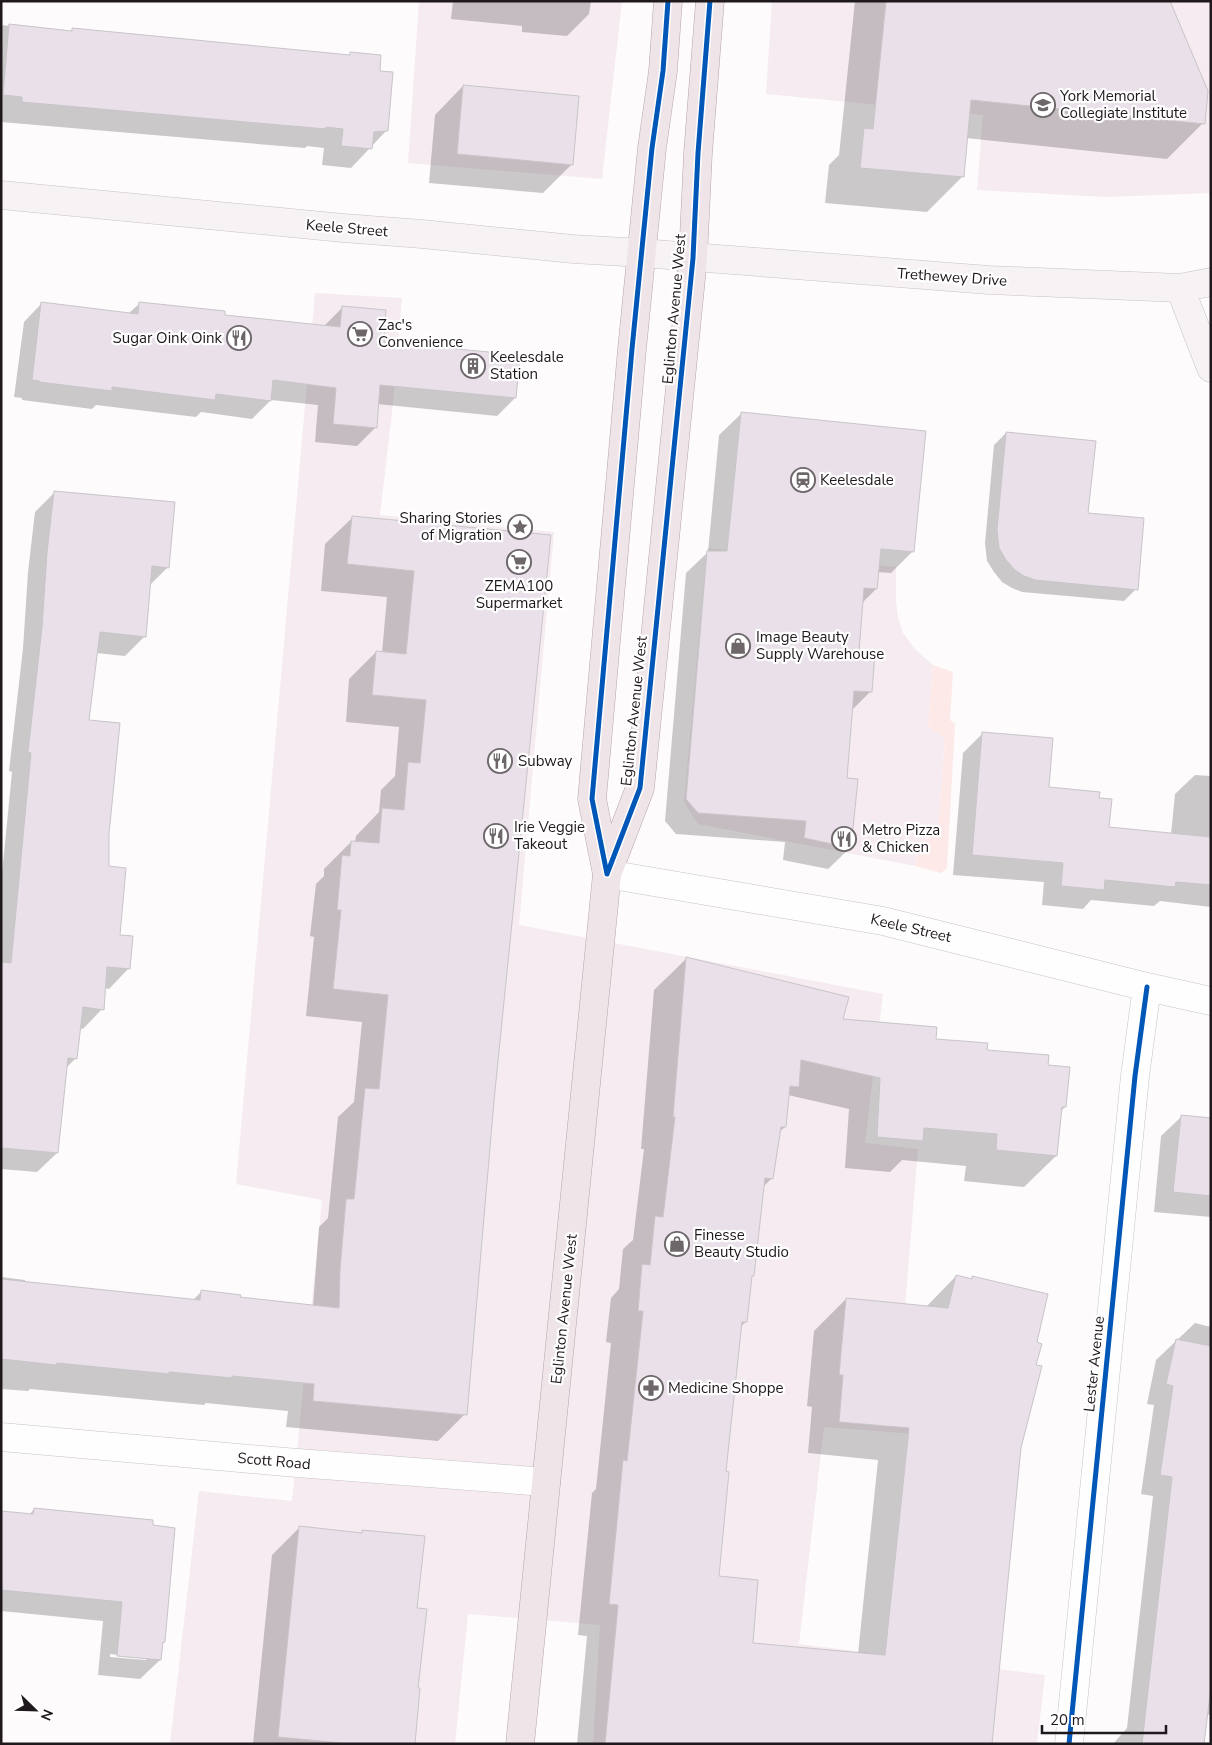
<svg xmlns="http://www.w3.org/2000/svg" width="1212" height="1745" font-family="'Nunito Sans',sans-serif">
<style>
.built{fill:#f5ebf0}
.green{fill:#fdeae8}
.shadow{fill:#0003;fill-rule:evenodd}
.building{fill:#e9e0e9;stroke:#c8c5c8}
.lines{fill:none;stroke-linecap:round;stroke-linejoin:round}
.street-casing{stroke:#c7c3c5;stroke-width:29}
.secondary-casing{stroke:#c7c3c5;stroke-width:29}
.primary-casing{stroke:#b7a5aa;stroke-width:29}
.street{stroke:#fffeff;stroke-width:28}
.secondary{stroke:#f7f2f4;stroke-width:28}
.primary{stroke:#efe5e8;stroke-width:28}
.cycleway-casing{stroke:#fff;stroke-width:8}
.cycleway{stroke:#0057b8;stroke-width:5}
.labels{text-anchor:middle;stroke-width:4.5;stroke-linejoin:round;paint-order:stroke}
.poi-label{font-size:15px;fill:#1f181c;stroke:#fff;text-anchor:start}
.street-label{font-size:15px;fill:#1f181c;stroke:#fff}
</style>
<rect width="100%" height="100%" fill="#fdfbfc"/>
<path class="built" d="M419,1H622L602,179L408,163Z
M772,1H1211V193L1106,197L977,190L983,115L766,94Z
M315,293L402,298L392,413L380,515L554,532L519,925L883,994L865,1143L918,1149L905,1307L915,1434L824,1427L799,1644L1045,1675L1037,1744H593L600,1625L468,1614L455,1744H170L199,1491L292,1501L322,1200L236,1184Z
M707,548L896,567V602L898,617L903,633L914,648L933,665L928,726L945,739L938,828L918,846L915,866L698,824L694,818L684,802Z"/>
<path class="green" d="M933,665L953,672L950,720L955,724L947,868L941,873L915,866L918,846L938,828L945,739L928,726Z"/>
<path class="shadow" d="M453,1H591L589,14L567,36L522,32V26L451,19Z
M855,1H1169L1203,123L1167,159L966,138L963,176L927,212L825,203L829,165L839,155Z
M1,25L70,32L73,29L348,56L351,53L378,72L387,130L351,168L322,165L324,148L307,146L305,148L1,122Z
M463,86L572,164L543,193L429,183L435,115Z
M42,303L128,314L140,303L224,316L324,326L342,308L382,344L515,398L497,416L377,404L376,427L357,446L315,442L318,405L271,400L252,419L201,412L196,417L96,405L92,409L22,400V398L14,397L24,322Z
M741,414L913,551L891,573L877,572L876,589L862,603L858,652L870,692L851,711L846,779L850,848L828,869L783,860L785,842L676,834L665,821L686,573L708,552L719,435Z
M1006,433L1087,514L1136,589L1124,601L1022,592L1012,588L1002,582L994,572L987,561L985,543L994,445Z
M55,492L168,567L150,585L145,636L125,656L96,653L88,721L108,834V868L118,936L132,937L128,969L109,989L104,988L102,1009L83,1029L79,1028L76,1058L65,1069L57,1153L37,1172L1,1169V884L12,772L9,771L23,648L28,572L35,512Z
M353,517L550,536L493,1101L465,1414L438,1441L286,1427L288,1411L206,1403L204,1405L30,1389L28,1391L1,1389V1277L25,1280V1282L193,1300L201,1292L239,1298L313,1306L319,1227L328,1218L338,1117L354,1102L362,1022L306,1016L314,937L310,936L316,884L324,876V869L351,842H355L356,836L379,812L381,790L395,776L399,727L346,722L349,679L376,652L382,653L387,597L321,591L325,544Z
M983,733L1047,788L1098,799L1108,828L1171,834L1175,794L1195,775L1211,776V907L1160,901L1154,906L1091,900L1083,909L1042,905L1044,882L953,875L963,753Z
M686,959L841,1020L986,1051L1047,1066L1065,1107L1060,1112L1056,1156L1024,1187L964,1181L966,1166L902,1160L890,1172L845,1168L849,1109L788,1095L785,1127L778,1133L772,1178L763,1187L753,1275L750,1278L746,1322L740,1327L724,1472L717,1577L751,1644L858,1654L878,1460L808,1453L812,1407L807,1406L814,1331L846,1299L926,1307L956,1276L970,1280L973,1277L1036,1343L1035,1366L1020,1448L991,1744H577L587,1636L578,1635L592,1493L596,1489L611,1343L606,1342L611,1298L619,1289L623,1249L633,1240L644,1149H641L654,990Z
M1181,1117L1211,1120V1217L1154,1212L1161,1136Z
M1195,1323L1211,1327V1715L1206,1714L1203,1744H1113L1127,1728L1153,1496L1141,1494L1154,1405L1147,1404L1156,1360Z
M34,1509L164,1642L162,1644L160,1660L140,1679L98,1675L103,1621L1,1611V1513L29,1515ZM110,1654L146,1658V1660L110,1657Z
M300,1527L360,1534L362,1532L416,1609L414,1744H253L272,1555Z"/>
<path class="building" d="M886,1H1170L1208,91L1205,124L971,100L964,177L860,168L864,128L873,129Z
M9,24L72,31V28L350,55V52L381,55L380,71L393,72L388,131L374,132L372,149L341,146L343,129L326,127V129L268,124L22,102V97L3,95Z
M463,85L579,96L573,165L457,154Z
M41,302L138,314L139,302L225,311V315L340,327L342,306L386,310L384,342L520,355L516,398L380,385L377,428L333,424L336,388L273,380L271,401L216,394L215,400L112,387V391L39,382L40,381L32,380Z
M741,412L926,431L914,552L881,549L877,589L864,588L859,651L875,652L872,692L854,691L847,778L858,779L851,848L804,838L806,821L698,813L686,799L707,551H727Z
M1006,432L1096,441L1088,513L1144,518L1138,590L1035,580L1024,576L1015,570L1006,560L999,548L997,530Z
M54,491L175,502L169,568L152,566L146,637L100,632L89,720L120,723L109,834V866L126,868L120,935L133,936L130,969L107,967L104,1010L83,1007L77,1059L68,1058L58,1153L1,1148V962L11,963L31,753L28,752L42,627L47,552Z
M352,516L551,535L494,1101L467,1415L313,1401L314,1384L232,1376V1378L169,1372V1374L57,1363L56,1365L1,1359V1279L200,1300L201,1290L241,1295L240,1297L339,1308L340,1270L346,1199H354L365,1088L379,1089L388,995L333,989L341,910H337L342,855L350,856L351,841L379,843L382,808L404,810L408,762L420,763L426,700L372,695L376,651L406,654L414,571L347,564Z
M982,732L1053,738L1049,787L1100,792L1099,798L1112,799L1109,827L1211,837V885L1176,882L1175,887L1105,880L1104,890L1061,886L1063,863L972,855Z
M686,957L849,997L843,1019L937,1027L936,1039L988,1043L987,1050L1049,1055L1048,1065L1070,1067L1066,1107H1062L1057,1156L996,1150L997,1134L924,1128L923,1141L877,1137L880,1078L801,1060L799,1087L790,1086L786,1127H781L773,1179L765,1178L754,1276H752L747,1322H742L726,1471L729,1472L719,1576L758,1580L753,1643L885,1655L909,1428L839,1422L843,1375H839L846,1298L948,1308L956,1275L972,1279V1276L1048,1294L1037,1342L1042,1344L1036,1365L1042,1366L1021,1448L992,1744H605L618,1605L609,1604L623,1460L627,1461L643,1311H638L642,1264L650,1265L655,1216L663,1217L675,1117H673Z
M1181,1115L1211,1118V1196L1173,1192Z
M1176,1339L1211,1346V1687L1204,1744H1142L1172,1477L1160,1475L1173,1386L1166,1384Z
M34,1508L153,1520V1525L175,1528L165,1642H163L161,1660L117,1656L122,1602L1,1590V1511L33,1514Z
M299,1526L362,1533V1530L425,1536L417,1608L427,1609L418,1688H420L415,1744H352L278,1737Z"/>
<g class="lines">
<defs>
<path id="street" d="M607,874L883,921L1147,987L1211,1001
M1,1437L285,1462L546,1482
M1069,1744L1135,1076L1147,987"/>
<path id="secondary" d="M1,195L343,228L422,234L573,249L642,253L989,280L1180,288L1211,282
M1180,288L1211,368"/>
<path id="primary" d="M607,874L592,799L632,349L652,148L663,71L668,1
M520,1744L607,874L640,788L693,258L698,153L710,1"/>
</defs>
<use href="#street" class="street-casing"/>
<use href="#secondary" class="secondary-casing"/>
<use href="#primary" class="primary-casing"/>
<use href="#street" class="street"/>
<use href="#secondary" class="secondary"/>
<use href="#primary" class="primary"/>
<defs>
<path id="cycleway" d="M607,874L640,788L693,258L698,153L710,1
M607,874L592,799L632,349L652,148L663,71L668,1
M1069,1744L1135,1076L1147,987"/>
</defs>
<use href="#cycleway" class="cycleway-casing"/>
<use href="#cycleway" class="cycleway"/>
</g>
<defs>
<symbol id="school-ring" viewBox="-11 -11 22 22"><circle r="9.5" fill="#fff" stroke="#6d676a" stroke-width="1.5"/><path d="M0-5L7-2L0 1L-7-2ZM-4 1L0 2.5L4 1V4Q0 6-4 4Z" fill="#6d676a"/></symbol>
<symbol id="supermarket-ring" viewBox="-11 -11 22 22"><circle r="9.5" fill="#fff" stroke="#6d676a" stroke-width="1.5"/><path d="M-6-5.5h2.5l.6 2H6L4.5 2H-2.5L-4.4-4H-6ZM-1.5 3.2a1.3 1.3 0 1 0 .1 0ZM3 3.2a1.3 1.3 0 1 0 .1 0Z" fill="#6d676a"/></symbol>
<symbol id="restaurant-ring" viewBox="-11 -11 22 22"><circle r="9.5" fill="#fff" stroke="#6d676a" stroke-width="1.5"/><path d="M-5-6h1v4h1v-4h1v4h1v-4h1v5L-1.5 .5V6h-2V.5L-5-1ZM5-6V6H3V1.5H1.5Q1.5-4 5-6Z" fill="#6d676a"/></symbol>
<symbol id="building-ring" viewBox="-11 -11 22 22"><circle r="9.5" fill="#fff" stroke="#6d676a" stroke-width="1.5"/><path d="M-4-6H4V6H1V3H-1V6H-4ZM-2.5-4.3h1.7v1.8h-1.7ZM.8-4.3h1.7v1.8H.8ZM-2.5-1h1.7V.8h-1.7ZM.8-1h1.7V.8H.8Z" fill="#6d676a"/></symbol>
<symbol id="station-ring" viewBox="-11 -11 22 22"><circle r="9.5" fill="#fff" stroke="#6d676a" stroke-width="1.5"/><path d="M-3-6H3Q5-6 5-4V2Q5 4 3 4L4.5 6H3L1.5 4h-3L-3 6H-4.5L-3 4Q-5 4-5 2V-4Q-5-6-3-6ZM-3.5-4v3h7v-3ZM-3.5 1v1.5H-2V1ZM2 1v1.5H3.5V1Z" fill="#6d676a"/></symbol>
<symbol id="sight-ring" viewBox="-11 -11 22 22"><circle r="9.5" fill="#fff" stroke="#6d676a" stroke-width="1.5"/><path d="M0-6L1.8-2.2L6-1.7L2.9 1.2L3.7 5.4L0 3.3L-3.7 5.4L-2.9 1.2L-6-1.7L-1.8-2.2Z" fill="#6d676a"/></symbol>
<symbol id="shop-ring" viewBox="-11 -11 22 22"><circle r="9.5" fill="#fff" stroke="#6d676a" stroke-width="1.5"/><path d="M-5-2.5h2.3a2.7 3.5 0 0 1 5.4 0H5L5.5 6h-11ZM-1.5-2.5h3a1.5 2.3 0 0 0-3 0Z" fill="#6d676a"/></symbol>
<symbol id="pharmacy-ring" viewBox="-11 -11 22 22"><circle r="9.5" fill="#fff" stroke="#6d676a" stroke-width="1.5"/><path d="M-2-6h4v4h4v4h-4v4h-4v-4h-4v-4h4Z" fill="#6d676a"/></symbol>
</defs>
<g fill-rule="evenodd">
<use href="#school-ring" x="1029" y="91" width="28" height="28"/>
<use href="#supermarket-ring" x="346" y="320" width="28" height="28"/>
<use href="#restaurant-ring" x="225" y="324" width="28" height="28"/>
<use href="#building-ring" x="459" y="352" width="28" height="28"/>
<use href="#station-ring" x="789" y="466" width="28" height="28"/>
<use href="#sight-ring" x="506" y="513" width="28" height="28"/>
<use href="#supermarket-ring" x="505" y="548" width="28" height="28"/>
<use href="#shop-ring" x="724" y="632" width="28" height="28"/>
<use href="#restaurant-ring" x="486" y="747" width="28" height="28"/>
<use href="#restaurant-ring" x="482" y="822" width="28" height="28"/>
<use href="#restaurant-ring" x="830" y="825" width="28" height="28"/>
<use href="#shop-ring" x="663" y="1230" width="28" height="28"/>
<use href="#pharmacy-ring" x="637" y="1374" width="28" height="28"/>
</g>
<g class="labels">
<g class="poi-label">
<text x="1060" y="101">York Memorial<tspan x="1060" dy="17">Collegiate Institute</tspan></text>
<text x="378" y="330">Zac's<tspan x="378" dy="17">Convenience</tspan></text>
<text x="222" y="343" text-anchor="end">Sugar Oink Oink</text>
<text x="490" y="362">Keelesdale<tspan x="490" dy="17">Station</tspan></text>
<text x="820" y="485">Keelesdale</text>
<text x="502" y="523" text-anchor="end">Sharing Stories<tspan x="502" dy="17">of Migration</tspan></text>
<text x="519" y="591" text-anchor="middle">ZEMA100<tspan x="519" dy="17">Supermarket</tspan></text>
<text x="756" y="642">Image Beauty<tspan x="756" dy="17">Supply Warehouse</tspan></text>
<text x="518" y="766">Subway</text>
<text x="514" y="832">Irie Veggie<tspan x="514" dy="17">Takeout</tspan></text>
<text x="862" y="835">Metro Pizza<tspan x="862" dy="17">&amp; Chicken</tspan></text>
<text x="694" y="1240">Finesse<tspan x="694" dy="17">Beauty Studio</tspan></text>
<text x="668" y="1393">Medicine Shoppe</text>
</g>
<g class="street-label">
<text transform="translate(347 228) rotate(5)" y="5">Keele Street</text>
<text transform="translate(952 277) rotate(4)" y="5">Trethewey Drive</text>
<text transform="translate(674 309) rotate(-85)" y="5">Eglinton Avenue West</text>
<text transform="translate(634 711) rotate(-84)" y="5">Eglinton Avenue West</text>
<text transform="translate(911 928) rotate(13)" y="5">Keele Street</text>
<text transform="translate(564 1309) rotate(-84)" y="5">Eglinton Avenue West</text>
<text transform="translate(1094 1364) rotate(-84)" y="5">Lester Avenue</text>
<text transform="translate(274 1461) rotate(5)" y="5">Scott Road</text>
</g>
</g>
<rect width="1212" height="1745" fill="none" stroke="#1f181c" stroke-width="5"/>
<g transform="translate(35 1710) rotate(113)" stroke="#ffffff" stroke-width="4" paint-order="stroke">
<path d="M0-4L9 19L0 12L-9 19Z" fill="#1f181c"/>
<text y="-8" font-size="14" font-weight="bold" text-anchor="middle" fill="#1f181c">N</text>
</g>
<path d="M1042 1725v8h124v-8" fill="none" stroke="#1f181c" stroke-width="2.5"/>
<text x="1050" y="1725" font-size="15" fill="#1f181c" stroke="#ffffff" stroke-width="4" paint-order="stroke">20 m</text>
</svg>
